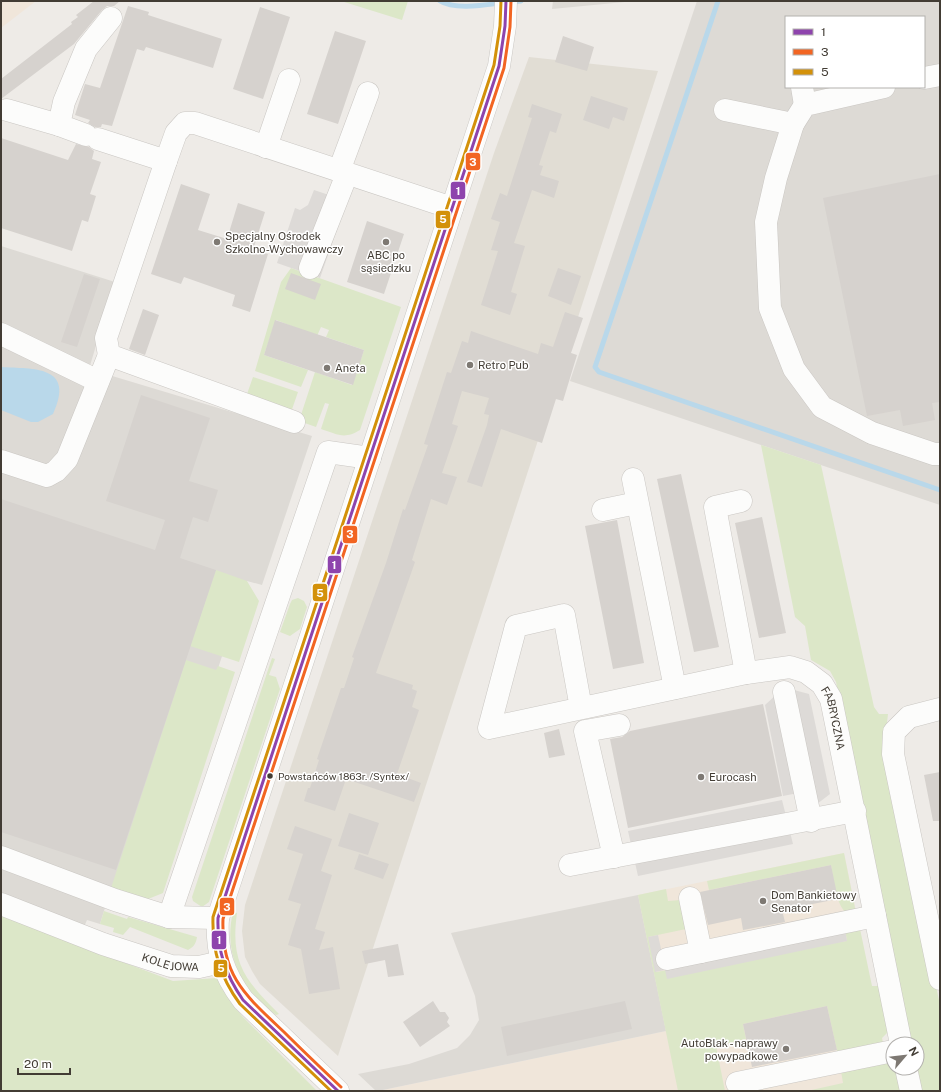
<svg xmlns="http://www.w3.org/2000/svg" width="941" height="1092" font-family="'Public Sans',sans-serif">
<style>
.residential{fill:#e1ddd4}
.commercial{fill:#f0e6da}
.industrial{fill:#dddad5;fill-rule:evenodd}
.green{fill:#dce7c8}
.parking{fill:#dddad7}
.water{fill:#b9d8ea}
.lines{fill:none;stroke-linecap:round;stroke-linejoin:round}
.stream{stroke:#b9d8ea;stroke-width:5}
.building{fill:#d6d2ce}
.minor-casing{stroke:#cac7c3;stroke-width:23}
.minor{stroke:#fcfcfb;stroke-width:22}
.bus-1-casing{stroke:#fff;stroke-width:6}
.bus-2-casing{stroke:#fff;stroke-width:6}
.bus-3-casing{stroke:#fff;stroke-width:6}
.bus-1{stroke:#8e44ad;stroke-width:3}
.bus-2{stroke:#f26522;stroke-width:3}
.bus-3{stroke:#d3910a;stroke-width:3}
.poi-dot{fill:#7e7973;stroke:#fff;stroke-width:1.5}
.bus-dot{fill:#423c34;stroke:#fff;stroke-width:1.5}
.labels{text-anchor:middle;stroke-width:3;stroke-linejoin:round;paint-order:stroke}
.bus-label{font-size:10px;fill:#423c34;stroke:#fff;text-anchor:start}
.poi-label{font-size:11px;fill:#423c34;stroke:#fff;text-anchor:start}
.street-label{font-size:11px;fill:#423c34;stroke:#fff}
.line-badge{stroke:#fff;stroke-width:1.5}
.badge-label{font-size:11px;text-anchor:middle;font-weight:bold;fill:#fff}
</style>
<rect width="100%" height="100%" fill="#eeebe7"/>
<path class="residential" d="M529,57L658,71L338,1056L260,984L252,971L245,957L242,931L245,905L494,153Z"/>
<path class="commercial" d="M1,1H36L1,28Z
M844,853L893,1091H378L666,1031L638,895Z"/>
<path class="industrial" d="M553,1H635L552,9Z
M697,1H940V505L570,381ZM786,17H924V87H786Z
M1,246L115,282L89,369L312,436L262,585L247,581L142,897L111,888L100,924L87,920L83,929L1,896Z
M638,895L666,1031L378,1091H376L358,1074L409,1064L457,1048L470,1035L479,1020L475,996L451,933Z"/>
<path class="green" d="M341,1H408L402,20Z
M291,268L401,307L360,430C344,440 337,434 321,429L329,404L325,403L316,427L299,421L315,372L352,385L364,350L326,337L329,330L321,327L317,336L276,320L264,355L308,370L301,387L255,371L281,282Z
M253,377L298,392L289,418L247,394Z
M761,445L821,465L874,707L879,714H888L885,740L890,768L940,1005V1091H921L917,1068V1044H911L836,682L830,671L811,660L805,626L795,617Z
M216,570L247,581L259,601L239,662L190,646Z
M298,598L304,601L307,607L300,629L290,636L280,632L290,604L292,600Z
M272,658L275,659L269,675L276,677L280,689L209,902L202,907L193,901L192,897Z
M186,660L216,670L218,666L235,672L163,893L148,899L111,888Z
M844,853L856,913L847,914C835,903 834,880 831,865L709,890L707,881Z
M666,889L668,901L681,900L686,929L648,937L656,972L847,941L845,929H860L872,986H883L889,1027L887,1033L882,1038L883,1045L838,1055L827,1006L743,1024L746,1039L716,1046L725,1091H678L638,895Z
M104,911L127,919L128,917L197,937C196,943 194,947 188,950L130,927L123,935L113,932L114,928L100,924Z
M233,912L237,913C230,963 245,980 279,1014L276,1015C241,990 223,954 233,912Z
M1,916L173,981L217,978L232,1004L243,1017L317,1091H1Z
M887,1062L893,1063V1068H898L904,1091H807L843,1083L841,1071Z"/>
<path class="parking" d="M314,190L347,201L320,278L277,263L295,208L300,210L308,205Z
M794,690L809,694L830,794L817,804Z
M777,694L798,793L783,796L765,705Z
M782,800L793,844L638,876L628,831Z
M845,929L847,941L667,979L665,970L655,972L648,937L658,935L665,967Z"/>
<path class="water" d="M1,367C33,369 76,365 53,414L38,422H31L1,410Z"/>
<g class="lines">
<path class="stream" d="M440,1C454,10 485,5 502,3
M718,1L595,367L599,372L940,490
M512,2L521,1"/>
</g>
<path class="building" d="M94,1H120L114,6H107L102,10L74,44L1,99V79L72,24L71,22L78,17L76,15Z
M128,6L149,12L148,15L222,39L213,68L146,47L144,51L137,49L112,126L102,124L101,127H95L88,123L90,120L75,115L85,84L100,88Z
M260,7L290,17L263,99L233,89Z
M335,31L366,41L338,124L307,114Z
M563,36L594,47L587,71L555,62Z
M591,96L628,108L624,121L613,117L609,129L583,120Z
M532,104L562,114L556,133L550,131L539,165L543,166L540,175L559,181L554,198L532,190L514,243L525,246L511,292L517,294L510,315L481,305L498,251L491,250L500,222L491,219L500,193L507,196L532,118L528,117Z
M1,138L68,160L76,144L89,147L94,151L92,159L101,162L90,194L96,196L88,222L82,220L72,251L1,228Z
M940,174V402L932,403L935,420L903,426L900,410L867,416L823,198Z
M181,184L210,194L198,230L227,239L238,203L265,212L253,250L268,254L250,312L232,306L235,295L184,277L181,284L151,274Z
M367,221L404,234L384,294L347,282Z
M558,268L581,276L571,305L548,296Z
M291,273L321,284L315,300L285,289Z
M84,274L100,279L77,347L61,342Z
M143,309L159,315L145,355L129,349Z
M565,312L583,318L571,353L577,355L563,401L556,399L542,443L501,429L482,487L467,482L487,425L489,415L484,414L489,398L462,391L452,424L458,426L442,473L457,477L447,505L431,499L412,560L415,562L376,673L413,685L412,689L417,691L412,707L419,710L397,774L421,783L414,802L346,779L335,811L304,801L308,788H310L319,760L317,759L341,688H344L354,658L352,657L386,563L403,509L405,510L428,445L424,444L447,372L451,373L462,341L468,343L471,331L538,354L541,343L553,347Z
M275,320L364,350L353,385L264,355Z
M141,395L210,418L189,481L218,490L208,522L193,517L180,558L216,570L116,870L1,832V499L155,550L165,520L106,501Z
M681,474L719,647L694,652L657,479Z
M762,517L786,633L759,638L735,523Z
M617,520L644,663L613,669L585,526Z
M763,704L782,796L628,828L610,739L622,737L630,731Z
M559,729L565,755L549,758L544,733Z
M940,772V821H933L924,775Z
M349,813L379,823L368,855L338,846Z
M295,826L332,839L321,871L332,875L315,929L325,932L319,950L333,947L340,989L309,994L301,949L288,945L301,904L288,900L303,854L287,849Z
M359,854L389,864L383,879L354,869Z
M831,865L838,899L782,910L785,922L743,930L741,918L708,925L700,892Z
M398,944L404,975L388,977L385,960L365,964L362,951Z
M433,1001L440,1012H445L449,1018L447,1022L450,1026L420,1047L403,1022Z
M625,1001L632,1029L507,1056L501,1027Z
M827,1006L837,1050L752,1067L743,1024Z"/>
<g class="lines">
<defs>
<g id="minor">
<path d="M924,78L940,75"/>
<path d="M802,87L805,105"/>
<path d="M7,110L59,125"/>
<path d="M725,110L793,124L805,105L884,87"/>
<path d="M793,124L776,178L766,222L770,308L794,369L822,407L872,433L934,454H940"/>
<path d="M86,135L59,125L64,102L86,49L111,18"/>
<path d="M98,139L166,161L176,133L185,123H195L452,208"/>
<path d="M266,147L289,80"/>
<path d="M166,161L106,338L109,355L294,422"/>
<path d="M339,171L368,93"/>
<path d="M310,268L347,174"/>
<path d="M1,334L98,381"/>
<path d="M1,461L47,476L56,471L67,459L109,355"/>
<path d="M633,479L675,688"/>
<path d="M741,501L715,507L746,673"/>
<path d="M603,510L637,503"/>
<path d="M784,692L811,821"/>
<path id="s1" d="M581,708L564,615L516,626L489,728L746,673L790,667L806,672L822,684L831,699L901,1044"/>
<path d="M940,709L909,717L894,732L893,754L940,979"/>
<path d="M1,857L115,900L169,917L218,918"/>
<path d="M614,857L585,731L619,725"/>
<path d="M570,865L855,811"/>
<path d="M690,898L701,952"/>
<path id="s2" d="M1,904L103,944L171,966L199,967L221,962"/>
<path d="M169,917L328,452L370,458"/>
<path d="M667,959L875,916"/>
<path d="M906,1068L911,1091"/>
<path d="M737,1083L893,1051"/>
<path d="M338,1091L243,1000C223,973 216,952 218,918L499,66L505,26L506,1"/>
</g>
</defs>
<use href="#minor" class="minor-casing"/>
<use href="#minor" class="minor"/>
<defs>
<path id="bus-1" d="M338,1091L243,1000C225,974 217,950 218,918L499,66L505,26L506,1"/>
<path id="bus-2" d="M341,1087C322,1069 303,1051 284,1032C245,995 221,976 223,919L504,68L510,27L511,1"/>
<path id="bus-3" d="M331,1091L240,1004C220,977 212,950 213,917L494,65L500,26L501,1"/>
</defs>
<use href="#bus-1" class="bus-1-casing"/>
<use href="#bus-2" class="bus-2-casing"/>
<use href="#bus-3" class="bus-3-casing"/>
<use href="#bus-1" class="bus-1"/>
<use href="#bus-2" class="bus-2"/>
<use href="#bus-3" class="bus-3"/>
</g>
<g class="poi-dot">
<circle cx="217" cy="242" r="4"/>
<circle cx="386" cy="242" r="4"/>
<circle cx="470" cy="365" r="4"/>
<circle cx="327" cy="368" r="4"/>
<circle cx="701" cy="777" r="4"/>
<circle cx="763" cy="901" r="4"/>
<circle cx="786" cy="1049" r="4"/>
</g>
<circle class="bus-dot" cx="270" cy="776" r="3.5"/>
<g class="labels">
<g class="bus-label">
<text x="278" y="780">Powstańców 1863r. /Syntex/</text>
</g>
<g class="poi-label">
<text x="225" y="240">Specjalny Ośrodek<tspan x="225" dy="13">Szkolno-Wychowawczy</tspan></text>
<text x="386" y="259" text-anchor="middle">ABC po<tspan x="386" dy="13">sąsiedzku</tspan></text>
<text x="478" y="369">Retro Pub</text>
<text x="335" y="372">Aneta</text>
<text x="709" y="781">Eurocash</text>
<text x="771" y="899">Dom Bankietowy<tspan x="771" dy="13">Senator</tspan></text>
<text x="778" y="1047" text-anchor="end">AutoBlak - naprawy<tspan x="778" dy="13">powypadkowe</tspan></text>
</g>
<g class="street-label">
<text dy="4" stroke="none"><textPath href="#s1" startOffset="630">FABRYCZNA</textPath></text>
<text dy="4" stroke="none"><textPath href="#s2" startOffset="180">KOLEJOWA</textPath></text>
</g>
</g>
<g class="line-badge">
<rect x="465" y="152" width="16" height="19" rx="4" fill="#f26522"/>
<rect x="450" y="181" width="16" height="19" rx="4" fill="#8e44ad"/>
<rect x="435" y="210" width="16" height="19" rx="4" fill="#d3910a"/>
<rect x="342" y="525" width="16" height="19" rx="4" fill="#f26522"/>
<rect x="327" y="555" width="15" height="19" rx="4" fill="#8e44ad"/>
<rect x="312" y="583" width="16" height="19" rx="4" fill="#d3910a"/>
<rect x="219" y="897" width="16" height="19" rx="4" fill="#f26522"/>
<rect x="211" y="930" width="16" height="20" rx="4" fill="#8e44ad"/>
<rect x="213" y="959" width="15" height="19" rx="4" fill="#d3910a"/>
</g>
<g class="badge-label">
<text x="473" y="166">3</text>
<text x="458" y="195">1</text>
<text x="443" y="223">5</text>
<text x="350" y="538">3</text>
<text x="334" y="569">1</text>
<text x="320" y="597">5</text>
<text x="227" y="911">3</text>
<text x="219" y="944">1</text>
<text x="221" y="972">5</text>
</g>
<rect width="941" height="1092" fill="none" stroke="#423c34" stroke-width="4"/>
<rect x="785" y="16" width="140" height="72" fill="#ffffff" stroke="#b3b1ae"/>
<rect x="793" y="29" width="20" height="6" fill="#8e44ad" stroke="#b3b1ae"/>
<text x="821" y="36" font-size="12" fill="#423c34">1</text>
<rect x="793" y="49" width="20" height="6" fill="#f26522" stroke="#b3b1ae"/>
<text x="821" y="56" font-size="12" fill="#423c34">3</text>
<rect x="793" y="69" width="20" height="6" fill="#d3910a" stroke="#b3b1ae"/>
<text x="821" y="76" font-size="12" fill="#423c34">5</text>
<g transform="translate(905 1056) rotate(62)"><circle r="19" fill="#ffffff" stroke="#b3b1ae"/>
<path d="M0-3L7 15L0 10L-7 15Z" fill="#7e7973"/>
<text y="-6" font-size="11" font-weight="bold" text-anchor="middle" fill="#423c34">N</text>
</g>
<path d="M18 1068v6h52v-6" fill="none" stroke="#423c34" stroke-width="2"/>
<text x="24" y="1068" font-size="12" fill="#423c34" stroke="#ffffff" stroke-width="3" paint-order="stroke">20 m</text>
</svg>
